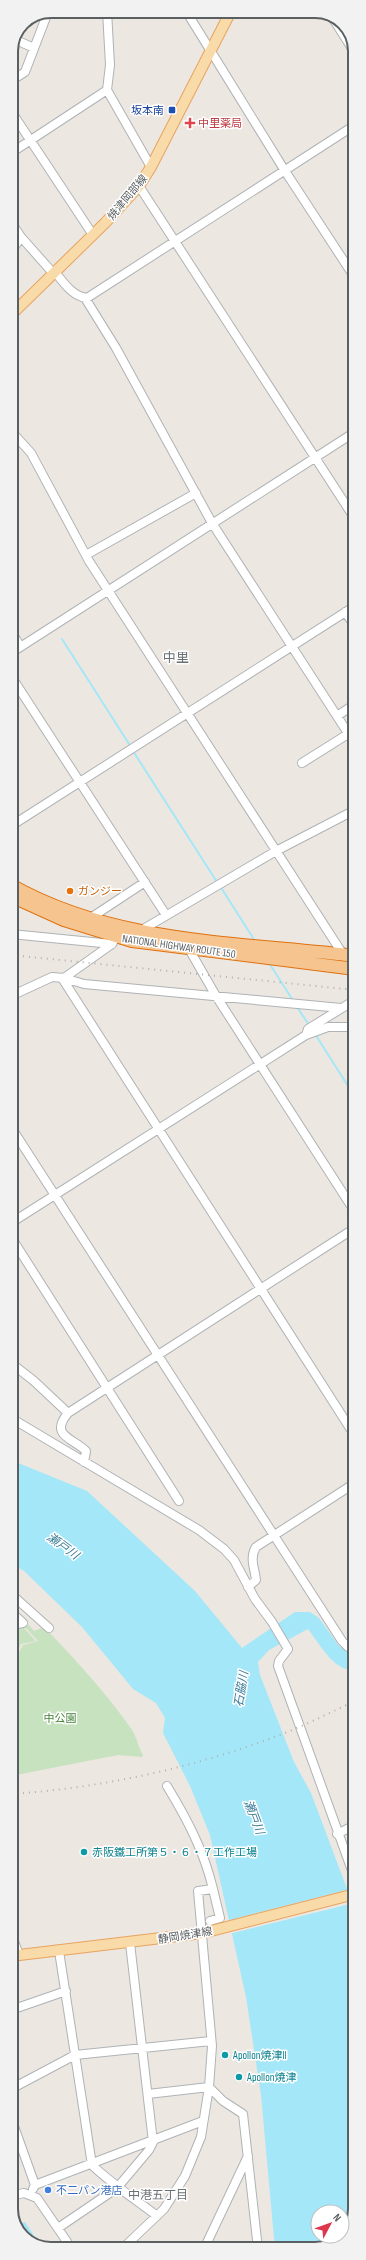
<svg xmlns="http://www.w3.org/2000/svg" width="366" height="2260" font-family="'Sofia Sans Condensed','Noto Sans JP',sans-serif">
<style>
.green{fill:#c7e2bf}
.water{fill:#a4e7f9;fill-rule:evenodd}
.pier{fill:#ece7e1}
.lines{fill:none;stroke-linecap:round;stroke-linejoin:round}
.stream{stroke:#a4e7f9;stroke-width:2}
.minor-casing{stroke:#afb3b6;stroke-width:10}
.major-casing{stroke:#e8a35f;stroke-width:12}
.highway-casing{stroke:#df700f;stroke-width:14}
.minor{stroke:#fff;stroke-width:8}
.major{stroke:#f9dba9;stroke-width:10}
.highway{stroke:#f6c58f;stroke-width:12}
.rail{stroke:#b0b1b1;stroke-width:2;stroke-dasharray:1 5;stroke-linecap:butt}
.transit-dot{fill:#1a4fb4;stroke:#fff;stroke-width:1.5}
.health-dot{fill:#e0444e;stroke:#fff;stroke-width:1.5}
.food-dot{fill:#e8710a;stroke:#fff;stroke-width:1.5}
.culture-dot{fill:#0f9aa8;stroke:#fff;stroke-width:1.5}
.shop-dot{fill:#3f7fe0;stroke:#fff;stroke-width:1.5}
.labels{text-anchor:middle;stroke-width:3;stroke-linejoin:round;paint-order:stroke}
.transit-label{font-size:11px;fill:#164399;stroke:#fff;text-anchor:end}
.health-label{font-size:11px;fill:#be3a42;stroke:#fff;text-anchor:start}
.street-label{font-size:11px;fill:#5a5f61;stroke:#fff}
.food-label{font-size:11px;fill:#c56008;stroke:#fff;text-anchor:start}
.park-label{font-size:11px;fill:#46813a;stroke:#fff}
.culture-label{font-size:11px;fill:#0d838f;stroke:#fff;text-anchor:start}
.shop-label{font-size:11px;fill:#366cbe;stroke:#fff;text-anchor:start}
.water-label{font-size:12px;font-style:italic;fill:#3e7e98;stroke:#fff}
.neighbourhood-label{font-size:12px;fill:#6b7173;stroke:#fff}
.quarter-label{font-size:13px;fill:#6b7173;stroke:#fff}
.rim{fill:none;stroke:#5a5f61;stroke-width:2}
</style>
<rect width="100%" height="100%" fill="#ece7e1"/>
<path class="green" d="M29,1625L34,1631L44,1627C75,1659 107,1694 132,1730C137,1738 138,1747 143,1755L142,1757L118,1755L11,1776V1667L23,1645L38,1641L25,1627Z
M23,1627L36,1641L21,1644L11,1664V1630Z"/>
<path class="water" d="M11,1460L87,1491L195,1591L242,1648L295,1612H310L319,1618L339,1646L355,1655V1671C333,1670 321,1646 308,1629L269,1650L258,1662L260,1675L294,1762L311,1793L355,1910V2209L345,2236L320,2249H275L261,2095L246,1997L210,1835L190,1786L163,1733L165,1718L156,1703L133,1689L82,1627L24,1571L11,1563ZM318,2212H342V2236H318Z
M25,2222L41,2246L23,2237L17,2225Z"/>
<path class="pier" d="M350,1889L354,1903L229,1934L226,1921Z"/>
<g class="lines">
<path class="stream" d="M62,639L131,747
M133,751L217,882
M220,886L255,941
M269,963L294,1002
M297,1007L309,1025
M315,1034L355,1097"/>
<defs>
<path id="minor" d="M107,11L110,65L107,90L151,167
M186,11L285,171L355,278
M332,17L355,53
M16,40L34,48
M11,81L25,72L48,12
M11,111L93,235
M11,153L107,90
M139,186L355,519
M11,222L21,237L53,273
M11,252L21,237
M55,272C63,282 73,297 87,298L355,125
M85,298L116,348L212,523L355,744
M11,431L31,453L89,561L344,956
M86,555L196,493
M345,612L355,626
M11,631L20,646
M11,653L355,432
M11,676L166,915
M337,716L355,704
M302,763L348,734
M11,826L355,606
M89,919L145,882
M140,931L276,851L355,810
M11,934L112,944
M189,949L216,996L355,1212
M62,978L355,1436
M64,978L84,984L341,1008
M11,996L52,977L64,978L112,944L116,937
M306,1035L308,1029L355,1000
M11,1127L342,1641L348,1647L355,1650
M11,1223L306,1035L328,1027H355
M11,1237L179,1501
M11,1363L34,1381L68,1413
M11,1418L199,1530L224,1549L234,1560L255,1599L272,1622L288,1649L279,1661L278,1666L355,1879
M84,1462L86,1451C73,1438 49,1436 68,1413L355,1228
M248,1587L256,1580C255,1569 249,1558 256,1547L355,1483
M11,1594L49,1628
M11,1612L23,1623L11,1625
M337,1834L355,1825
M210,1921L220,1918L213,1889
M11,1933L19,1955
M59,1951L92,2165C112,2184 135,2199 157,2216
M11,2010L66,1991
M11,2089L75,2055L211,2041
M148,2094L209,2087L223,2101L243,2114L258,2249
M11,2118L35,2185L33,2189
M35,2185L203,2121
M11,2196L24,2193L37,2198L72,2249
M58,2228L117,2188L149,2150L153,2142L130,1943
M122,2249L164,2209L185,2176L201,2137L209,2087L212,2046L198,1891L213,1889C204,1851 187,1819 167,1786
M204,2249L248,2156"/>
<path id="major" d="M11,315L105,223L139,186L151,167L231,11
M11,1956L203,1933L355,1894"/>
<path id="highway" d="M11,885C115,944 239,942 355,956
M11,896L64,920L132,941L355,969"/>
</defs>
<use href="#minor" class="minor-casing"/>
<use href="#major" class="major-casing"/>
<use href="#highway" class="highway-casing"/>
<use href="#minor" class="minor"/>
<use href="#major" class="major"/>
<use href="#highway" class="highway"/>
<path class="rail" d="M11,955L355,990
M11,1794C101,1788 193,1768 277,1736C304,1726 329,1713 355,1701"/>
</g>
<rect class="transit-dot" x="168" y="106" width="8" height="8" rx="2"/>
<path class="health-dot" d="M188 117h4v4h4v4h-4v4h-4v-4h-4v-4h4z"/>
<circle class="food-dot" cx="70" cy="891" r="4"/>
<g class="culture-dot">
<circle cx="84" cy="1852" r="4"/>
<circle cx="225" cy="2055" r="4"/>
<circle cx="239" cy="2077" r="4"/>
</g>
<circle class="shop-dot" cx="48" cy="2190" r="4"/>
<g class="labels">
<g class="transit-label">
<text x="164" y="114">坂本南</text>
</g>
<g class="health-label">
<text x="198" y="127">中里薬局</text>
</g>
<g class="street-label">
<text transform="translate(127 197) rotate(-50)" y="4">焼津岡部線</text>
<text transform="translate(179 946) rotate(8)" y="4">NATIONAL HIGHWAY ROUTE 150</text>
<text transform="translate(185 1935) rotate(-9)" y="4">静岡焼津線</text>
</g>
<g class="food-label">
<text x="78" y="895">ガンジー</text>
</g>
<g class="park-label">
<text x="60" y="1722">中公園</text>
</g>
<g class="culture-label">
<text x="92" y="1856">赤阪鐵工所第５・６・７工作工場</text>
<text x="233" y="2059">Apollon焼津II</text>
<text x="247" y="2081">Apollon焼津</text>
</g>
<g class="shop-label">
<text x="56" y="2194">不二パン港店</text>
</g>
<g class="water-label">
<text transform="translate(63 1546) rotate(36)" y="4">瀬戸川</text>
<text transform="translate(241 1689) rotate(-81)" y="4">石脇川</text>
<text transform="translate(254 1817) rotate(69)" y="4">瀬戸川</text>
</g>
<g class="neighbourhood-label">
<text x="158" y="2199">中港五丁目</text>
</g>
<g class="quarter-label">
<text x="176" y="662">中里</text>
</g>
</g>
<path d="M0 0H366V2260H0ZM51 18H315A33 33 0 0 1 348 51V2209A33 33 0 0 1 315 2242H51A33 33 0 0 1 18 2209V51A33 33 0 0 1 51 18Z" fill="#f2f2f2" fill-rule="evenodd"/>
<path class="rim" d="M51 18H315A33 33 0 0 1 348 51V2209A33 33 0 0 1 315 2242H51A33 33 0 0 1 18 2209V51A33 33 0 0 1 51 18Z"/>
<g transform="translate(330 2224) rotate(49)"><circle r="19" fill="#ffffff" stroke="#bdbfc0"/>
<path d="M0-3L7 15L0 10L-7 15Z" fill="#dd364d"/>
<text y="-6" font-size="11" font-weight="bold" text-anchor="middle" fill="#5a5f61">N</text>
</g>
</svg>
